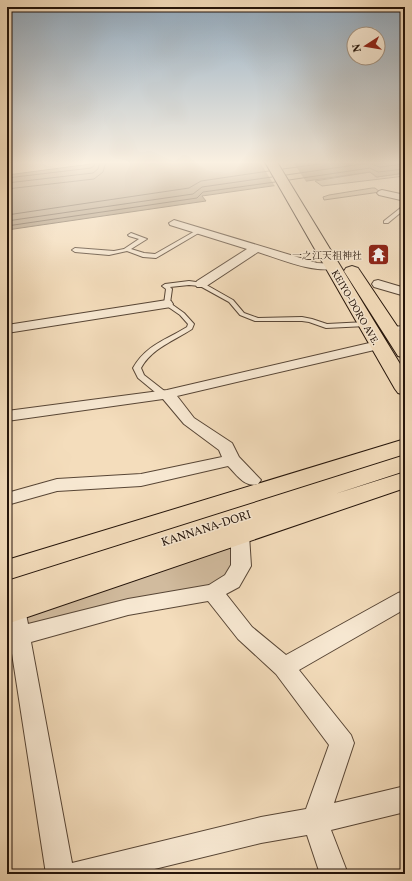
<svg xmlns="http://www.w3.org/2000/svg" width="412" height="881" font-family="Vollkorn,'Noto Serif JP',serif">
<style>
.green{fill:#d1bb9e;stroke:#7a6854}
.water{fill:#ad997f;stroke:#766450}
.pier{fill:#f4ddbc}
.lines{fill:none;stroke-linecap:round;stroke-linejoin:round}
.shore{stroke:#685644;stroke-width:1}
.lane-casing{stroke:#584636;stroke-width:2}
.street-casing{stroke:#584636;stroke-width:2}
.primary-casing{stroke:#24140a;stroke-width:2}
.highway-casing{stroke:#24140a;stroke-width:2}
.lane{fill:#f8e9d3;fill-rule:evenodd}
.street{fill:#f8e9d3;fill-rule:evenodd}
.primary{fill:#f4ddbc;fill-rule:evenodd}
.highway{fill:#f4ddbc;fill-rule:evenodd}
.labels{text-anchor:middle;stroke-width:3;stroke-linejoin:round;paint-order:stroke}
.far-poi-label{font-size:10px;fill:#24140a;stroke:#f8e9d3;text-anchor:end}
.far-street-label{font-size:10px;fill:#24140a;stroke:#f8e9d3}
.street-label{font-size:12px;fill:#24140a;stroke:#f8e9d3}
</style>
<rect width="100%" height="100%" fill="#f4ddbc"/>
<filter id="stains"><feTurbulence type="fractalNoise" baseFrequency=".005" numOctaves="4"/><feColorMatrix values="0 0 0 0 .2 0 0 0 0 .09 0 0 0 0 .02 0 0 0 .5 -.17"/></filter>
<radialGradient id="worn" r=".72"><stop offset=".6" stop-color="#630" stop-opacity="0"/><stop offset="1" stop-color="#630" stop-opacity=".3"/></radialGradient>
<path class="green" d="M370,172L376,177L405,173V176L322,186L315,181Z
M372,188H375L380,192L324,200L323,197L329,195Z
M236,543L235,561L226,575L209,587L24,631L21,614Z"/>
<path class="water" d="M106,162H405V173L377,177L370,172L202,196L206,201L7,230V175Z"/>
<path class="pier" d="M260,162H293L307,183L276,188Z"/>
<g class="lines">
<path class="shore" d="M283,169L334,162
M286,175L369,163L380,167L405,164
M7,178L91,168L94,166L95,162
M289,180L370,168L378,172L405,169
M7,183L93,173L98,169L100,162
M7,189L94,179L103,172L106,162
M7,215L189,188L201,181L269,171
M7,221L193,194L202,187L272,177
M7,226L197,198L203,192L275,182"/>
<defs>
<path id="lane" d="M403,206H405V209L388,223H384V221Z
M197,230L202,231L156,258L143,257L127,251L109,255L75,252L72,250L75,248L114,251L124,249L139,239L129,236L128,235L131,233L147,239L131,249L144,253L155,254Z
M189,281L203,283L233,300L244,313L258,318L302,317L312,319L327,324L366,322L369,324L366,326L326,328L309,322L302,321H255L240,315L229,302L200,286L189,285L170,287L172,289L170,303L184,313L194,324L192,329C174,341 152,348 141,368L144,375L167,393L168,395L164,397H161L138,378L133,368C146,345 166,340 187,327L188,324L180,315L164,304L166,289L162,286L165,284Z
M405,326V330L390,331L387,329L390,327Z"/>
<path id="street" d="M382,190L405,195V201L379,195L377,193L379,191Z
M174,220L317,263L337,264L339,266L337,268C314,274 280,259 258,252L205,287H197L195,284L197,281L247,249L170,225L169,223Z
M378,280L405,288V296L374,287L372,284L374,281Z
M167,300L171,301L173,304L171,307L7,333V325Z
M378,341L383,342L385,345L383,348L177,396L194,418L232,443L239,457L261,480L258,484C245,488 237,475 228,466L141,486L57,491L7,505V493L57,479L141,474L222,457L219,450L184,424L163,399L7,421V411L167,390Z
M240,528L247,530L249,535L251,566L239,587L226,594L252,627L286,655L398,593L405,591V609L299,670L351,735L354,743L334,803L405,786V812L331,830L348,874H320L307,835L261,843L134,874H46L11,647L7,648L8,603L15,601L22,603L25,609L28,624L128,599L209,585L225,575L231,565V535L233,530ZM208,601L238,639L276,674L329,745L306,809L261,817L72,863L31,642L128,615Z"/>
<path id="primary" d="M405,439V454L7,580V560Z
M405,455V471L335,494L405,472V488L7,624V581Z"/>
<path id="highway" d="M265,162H277L405,372V395L398,393L395,389Z
M352,266L358,268L405,338V358L398,356L344,271L346,268Z"/>
</defs>
<use href="#lane" class="lane-casing"/>
<use href="#street" class="street-casing"/>
<use href="#primary" class="primary-casing"/>
<use href="#highway" class="highway-casing"/>
<use href="#lane" class="lane"/>
<use href="#street" class="street"/>
<use href="#primary" class="primary"/>
<use href="#highway" class="highway"/>
</g>
<linearGradient id="sky" x2="0" y2="1"><stop stop-color="#90a9be"/><stop offset="0.57" stop-color="#faf0e1"/><stop offset="1" stop-color="#faf0e1" stop-opacity="0"/></linearGradient>
<rect width="412" height="285" fill="url(#sky)"/>
<defs>
<symbol id="temple-square" viewBox="-11 -11 22 22"><rect x="-9" y="-9" width="18" height="18" rx="4" fill="#8f2418" stroke="#f8e9d3"/><path d="M0-6L5-2H3V0L6.5 2.5H4V6H1.5V3h-3V6H-4V2.5H-6.5L-3 0V-2H-5Z" fill="#fff"/></symbol>
</defs>
<g fill-rule="evenodd">
<use href="#temple-square" x="366" y="242" width="25" height="25"/>
</g>
<g class="labels">
<g class="far-poi-label">
<text x="362" y="259">一之江天祖神社</text>
</g>
<g class="far-street-label">
<text transform="translate(356 307) rotate(60)" y="4">KEIYO-DORO AVE.</text>
</g>
<g class="street-label">
<text transform="translate(206 528) rotate(-18)" y="4">KANNANA-DORI</text>
</g>
</g>
<rect width="412" height="881" fill="none" stroke="#f4ddbc" stroke-width="24"/>
<rect x="8" y="8" width="396" height="865" fill="none" stroke="#24140a" stroke-width="2"/>
<rect x="12" y="12" width="388" height="857" fill="none" stroke="#24140a"/>
<g transform="translate(366 46) rotate(258)"><circle r="19" fill="#f8e9d3" stroke="#a39483"/>
<path d="M0-3L7 15L0 10L-7 15Z" fill="#8f2418"/>
<text y="-6" font-size="11" font-weight="bold" text-anchor="middle" fill="#24140a">N</text>
</g>
<rect width="100%" height="100%" filter="url(#stains)"/>
<rect width="100%" height="100%" fill="url(#worn)"/>
</svg>
